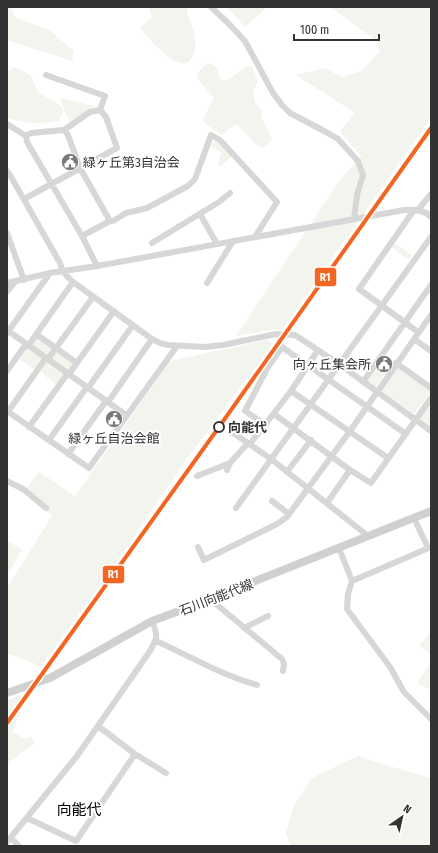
<svg xmlns="http://www.w3.org/2000/svg" width="438" height="853" font-family="'Fira Sans Condensed','Noto Sans JP',sans-serif">
<style>
.green{fill:#f1f5ed}
.lines{fill:none;stroke-linecap:round;stroke-linejoin:round}
.street{stroke:#d7d7d7;stroke-width:6}
.secondary{stroke:#d0d0d0;stroke-width:8}
.rail-1-casing{stroke:#fff;stroke-width:7}
.rail-1{stroke:#f26522;stroke-width:4}
.stop-dot{fill:#fff;stroke:#333;stroke-width:2}
.labels{text-anchor:middle;stroke-width:4;stroke-linejoin:round;paint-order:stroke}
.poi-label{font-size:13px;fill:#333;stroke:#fff;text-anchor:start}
.stop-label{font-size:13px;font-weight:bold;fill:#333;stroke:#fff;text-anchor:start}
.street-label{font-size:13px;fill:#333;stroke:#fff}
.quarter-label{font-size:15px;fill:#000;stroke:#fff}
.line-badge{stroke:#fff;stroke-width:1.5}
.badge-label{font-size:11px;text-anchor:middle;font-weight:bold;fill:#fff}
</style>
<rect width="100%" height="100%" fill="#fff"/>
<path class="green" d="M7,7H10L16,18L49,30L74,51L72,61L7,40Z
M149,7H187C187,18 193,27 195,37C196,44 195,53 191,59C180,76 150,39 142,31L140,28L152,17Z
M227,7H265L264,10L245,27Z
M330,7H431V118L283,328L236,336L340,180L361,156L340,132L355,113L296,75L325,68L342,77L362,71L380,51L376,40Z
M207,63C216,64 218,70 219,78L225,81L248,66L252,67L257,78V83L253,91L255,102L262,111L261,117L272,139L267,146L264,148L257,145L236,124L222,135L207,125L203,121L204,117L214,98L201,83L197,77V74Z
M15,67L30,75L39,93L57,103L64,110L59,121C41,124 25,124 7,118V72Z
M60,98L94,106L70,124Z
M216,141L221,144L232,156L220,167L218,165L221,152L210,147V145Z
M394,243L412,255L409,260L391,247Z
M35,336L54,349L48,357L30,345Z
M267,340L273,344L188,457L110,572L41,666L7,653V588L52,516L26,488L39,472L75,496L170,361Z
M25,347L44,360L36,371L18,358Z
M57,351L74,363L68,372L51,360Z
M47,362L65,374L57,385L40,372Z
M396,367L431,391L414,414L380,390Z
M377,368L385,373L376,387L368,381Z
M431,401V428L418,419Z
M7,540L22,550L7,575Z
M431,632V654L419,646Z
M431,662V690L417,683Z
M25,694L7,718V700Z
M20,711L13,732L24,739L31,737L35,743L10,762L7,766V729Z
M358,756L372,761L431,778V846H290L286,833L294,805L312,778Z"/>
<g class="lines">
<path class="street" d="M211,7L229,24L245,41L273,93L282,105L290,113L326,132L338,139L358,161L363,175L357,195L354,219
M46,75L105,96L100,110
M7,124L26,136L27,142L82,236L97,266
M26,136L31,133L64,130L68,135L80,168L110,221
M7,171L10,175L60,263L63,272L73,282L152,339L160,343L168,345L205,347L223,345L276,334L295,335L339,364L431,431
M24,199L117,148L106,117L100,110L90,112L64,130
M414,210L359,289L418,332
M418,210L431,194
M200,214L217,244
M7,233L24,280
M82,236L110,221H113L126,213L147,208L188,186L195,179L211,135L220,140L277,202L255,237
M152,243L219,202L230,193
M7,283L50,273L97,266L404,210C415,210 423,209 431,217
M207,283L233,241
M7,292L15,282
M7,330L126,415
M7,333L50,273
M36,334L77,363
M414,339L431,351
M28,346L73,282
M48,359L93,297
M396,363L431,388
M7,371L26,344
M69,374L114,311
M363,382L431,285
M88,388L133,325
M291,391L388,458
M108,402L152,339
M7,411L89,468L177,346
M7,413L46,358
M274,414L350,470L371,483L431,398
M266,425L245,411L268,367L282,347L406,434
M29,427L68,373
M232,432L271,459L368,536
M49,440L87,387
M250,444L291,391L318,350
M68,454L106,401
M227,470L230,463
M287,472L311,440
M197,476L230,463L248,443
M7,481L23,489L46,508
M272,501L289,514
M327,503L350,470
M236,508L431,237
M414,518L428,548
M198,547L204,560L277,524L287,517L350,431L431,315
M339,548L352,581L431,547
M352,581L348,594L347,609L390,667L404,692L431,719
M210,599L282,659L284,664L283,671
M244,628L268,616
M156,641C190,656 221,675 257,685
M98,726L135,754L166,773
M27,818L76,841L135,754
M11,838L19,846
M7,842L77,756L150,651C158,636 158,636 152,621"/>
<path class="secondary" d="M7,693L50,678L152,621L190,607L431,511"/>
<defs>
<path id="rail-1" d="M7,723L219,427L431,128"/>
</defs>
<use href="#rail-1" class="rail-1-casing"/>
<use href="#rail-1" class="rail-1"/>
</g>
<defs>
<symbol id="civic-disc" viewBox="-11 -11 22 22"><circle r="9.5" fill="#7a7a7a" stroke="#fff"/><path d="M-.6-6.5H3V-4.5H.6V-3L4-1V1h2V6H-6V1h2V-1L-.6-3ZM-1.2 2.5V6h2.4V2.5Z" fill="#fff"/></symbol>
</defs>
<g fill-rule="evenodd">
<use href="#civic-disc" x="60" y="152" width="20" height="20"/>
<use href="#civic-disc" x="374" y="354" width="20" height="20"/>
<use href="#civic-disc" x="104" y="409" width="20" height="20"/>
</g>
<circle class="stop-dot" cx="219" cy="427" r="5"/>
<g class="labels">
<g class="poi-label">
<text x="83" y="167">緑ヶ丘第3自治会</text>
<text x="371" y="369" text-anchor="end">向ヶ丘集会所</text>
<text x="114" y="443" text-anchor="middle">緑ヶ丘自治会館</text>
</g>
<g class="stop-label">
<text x="228" y="432">向能代</text>
</g>
<g class="street-label">
<text transform="translate(216 597) rotate(-21)" y="5">石川向能代線</text>
</g>
<g class="quarter-label">
<text x="79" y="815">向能代</text>
</g>
</g>
<g class="line-badge">
<rect x="314" y="267" width="23" height="20" rx="4" fill="#f26522"/>
<rect x="102" y="565" width="23" height="19" rx="4" fill="#f26522"/>
</g>
<g class="badge-label">
<text x="325" y="281">R1</text>
<text x="113" y="578">R1</text>
</g>
<rect width="438" height="853" fill="none" stroke="#333333" stroke-width="16"/>
<g transform="translate(402 817) rotate(34)" stroke="#ffffff" stroke-width="3" paint-order="stroke">
<path d="M0-3L7 15L0 10L-7 15Z" fill="#333333"/>
<text y="-6" font-size="11" font-weight="bold" text-anchor="middle" fill="#333333">N</text>
</g>
<path d="M294 34v6h85v-6" fill="none" stroke="#333333" stroke-width="2"/>
<text x="300" y="34" font-size="12" fill="#333333" stroke="#ffffff" stroke-width="3" paint-order="stroke">100 m</text>
</svg>
